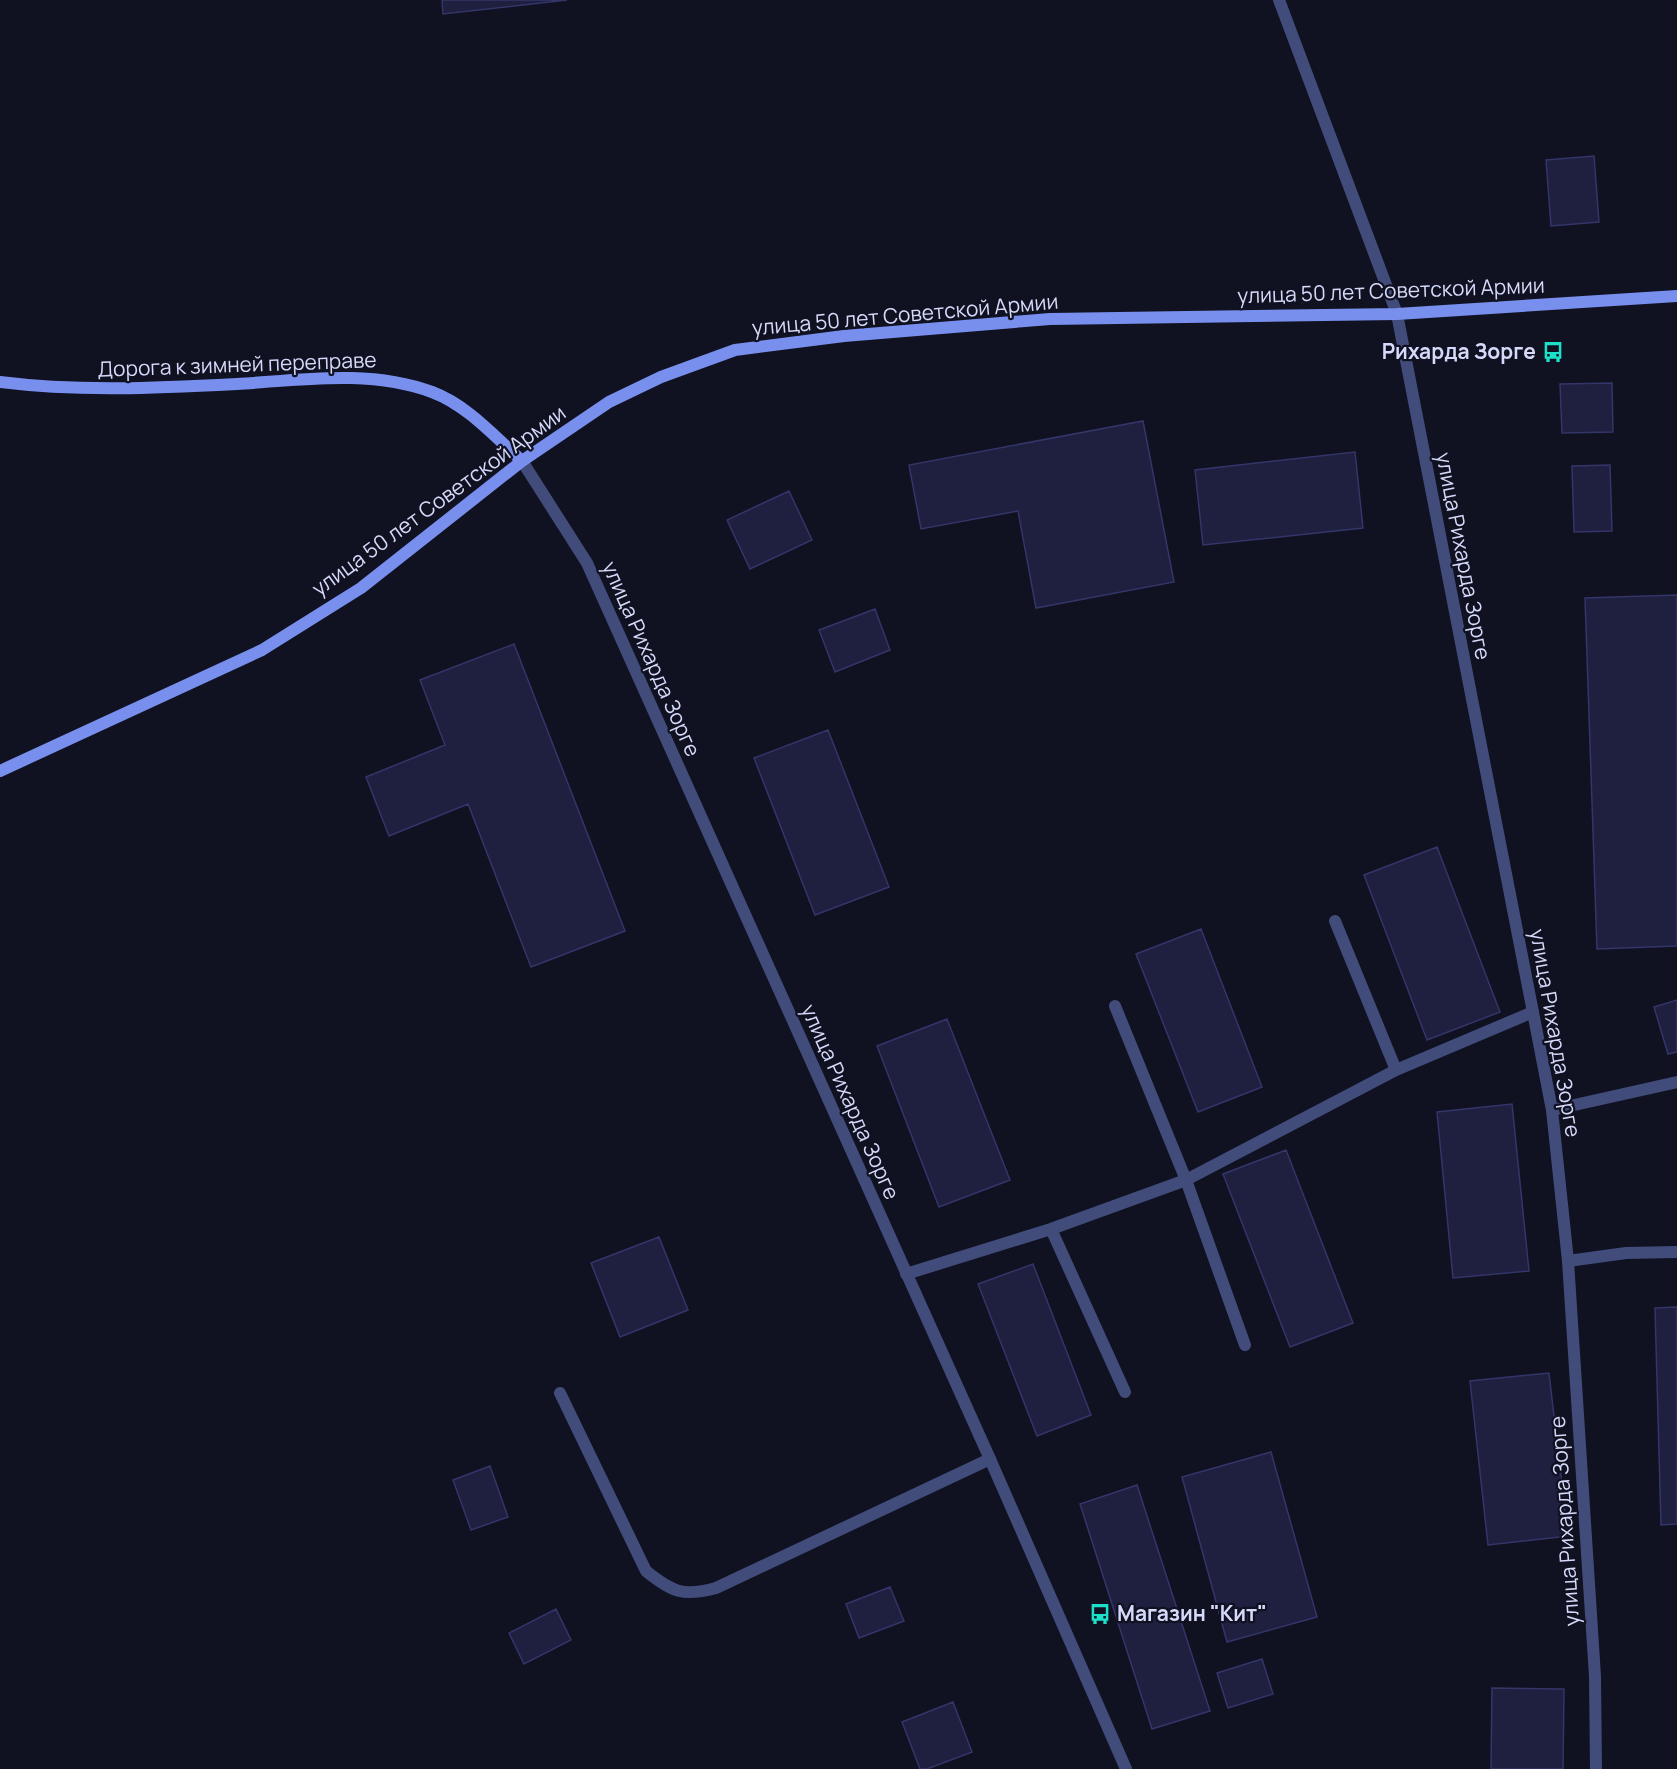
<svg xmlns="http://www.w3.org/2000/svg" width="1677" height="1769" font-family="Manrope,sans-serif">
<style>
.building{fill:#1f1f40;stroke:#343569;stroke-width:1.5}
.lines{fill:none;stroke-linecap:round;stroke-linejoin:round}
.lane{stroke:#414c7b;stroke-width:12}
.street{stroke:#414c7b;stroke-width:12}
.secondary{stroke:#788fee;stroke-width:12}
.labels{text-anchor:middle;stroke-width:4.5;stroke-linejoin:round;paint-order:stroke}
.street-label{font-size:21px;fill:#d6dafa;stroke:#101121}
.poi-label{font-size:21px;font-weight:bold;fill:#d6dafa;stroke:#101121;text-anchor:end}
</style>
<rect width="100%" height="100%" fill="#101121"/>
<path class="building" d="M442,0H567L443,14Z
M1594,156L1599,222L1551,226L1546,160Z
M1612,383L1613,432L1562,433L1560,384Z
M1143,421L1174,582L1036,608L1018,511L921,529L909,465Z
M1355,452L1363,528L1203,545L1195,470Z
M1610,465L1612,531L1574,532L1572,466Z
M789,491L812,540L750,569L727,520Z
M1677,595V946L1597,949L1585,598Z
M875,609L890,650L835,672L819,630Z
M514,644L625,931L531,967L468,804L389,836L366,777L445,745L420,680Z
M828,730L889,887L815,915L754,758Z
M1437,847L1500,1012L1427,1040L1364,875Z
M1201,929L1262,1087L1198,1112L1136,954Z
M1677,1000V1052L1668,1054L1654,1007Z
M947,1019L1010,1180L939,1207L877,1046Z
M1512,1104L1529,1271L1453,1278L1437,1112Z
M1286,1150L1353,1323L1290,1347L1223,1174Z
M659,1237L688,1310L620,1337L591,1263Z
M1033,1264L1091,1415L1037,1436L978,1284Z
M1677,1307V1524L1661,1525L1655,1308Z
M1549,1373L1568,1536L1488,1545L1470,1381Z
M1271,1452L1317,1617L1227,1642L1182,1477Z
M490,1466L508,1517L471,1530L453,1480Z
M1137,1485L1210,1711L1152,1729L1080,1504Z
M890,1587L904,1621L859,1638L846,1604Z
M556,1609L571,1640L524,1664L509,1633Z
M1262,1659L1273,1694L1228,1708L1217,1673Z
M1492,1688L1564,1689L1563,1769H1491Z
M953,1702L972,1752L927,1769H920L902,1722Z"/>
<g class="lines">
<path class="lane" d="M1335,921L1396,1070
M1115,1006L1186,1180L1245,1345
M1552,1110L1677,1082
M1051,1229L1125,1392
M1568,1261L1626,1253L1677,1252
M906,1274L1051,1229L1186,1180L1396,1070L1533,1012
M560,1393L646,1571C672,1592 683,1597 716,1588L990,1459"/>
<path class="street" d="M1279,0L1397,314L1552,1110L1568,1261L1595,1676L1596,1769
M522,461L587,563L990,1459L1126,1769"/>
<path class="secondary" d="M0,382C79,392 158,388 237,384C301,380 370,369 432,392C467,405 494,436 522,461
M0,771L262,650L361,588L522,461L609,402L661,377L735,350L844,336L1050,319L1397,314L1677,296"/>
</g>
<defs>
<symbol id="bus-bare" viewBox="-9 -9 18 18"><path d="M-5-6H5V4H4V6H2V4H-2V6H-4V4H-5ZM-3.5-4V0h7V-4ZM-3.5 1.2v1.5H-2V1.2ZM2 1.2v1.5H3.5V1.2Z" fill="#1ce0c8" stroke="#101121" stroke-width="2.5" paint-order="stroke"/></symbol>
</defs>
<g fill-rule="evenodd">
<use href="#bus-bare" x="1538" y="337" width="30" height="30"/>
<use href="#bus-bare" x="1085" y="1599" width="30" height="30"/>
</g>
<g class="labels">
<g class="street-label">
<text transform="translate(1391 291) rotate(-2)" y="7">улица 50 лет Советской Армии</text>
<text transform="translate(905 315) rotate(-5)" y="7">улица 50 лет Советской Армии</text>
<text transform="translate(237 365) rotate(-2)" y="7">Дорога к зимней переправе</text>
<text transform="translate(439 501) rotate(-36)" y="7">улица 50 лет Советской Армии</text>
<text transform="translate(1463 556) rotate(79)" y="7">улица Рихарда Зорге</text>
<text transform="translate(651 659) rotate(66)" y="7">улица Рихарда Зорге</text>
<text transform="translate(1555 1033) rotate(80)" y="7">улица Рихарда Зорге</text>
<text transform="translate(850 1102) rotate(66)" y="7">улица Рихарда Зорге</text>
<text transform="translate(1565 1521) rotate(-94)" y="7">улица Рихарда Зорге</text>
</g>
<g class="poi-label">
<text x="1536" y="359">Рихарда Зорге</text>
<text x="1117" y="1621" text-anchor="start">Магазин "Кит"</text>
</g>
</g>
</svg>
